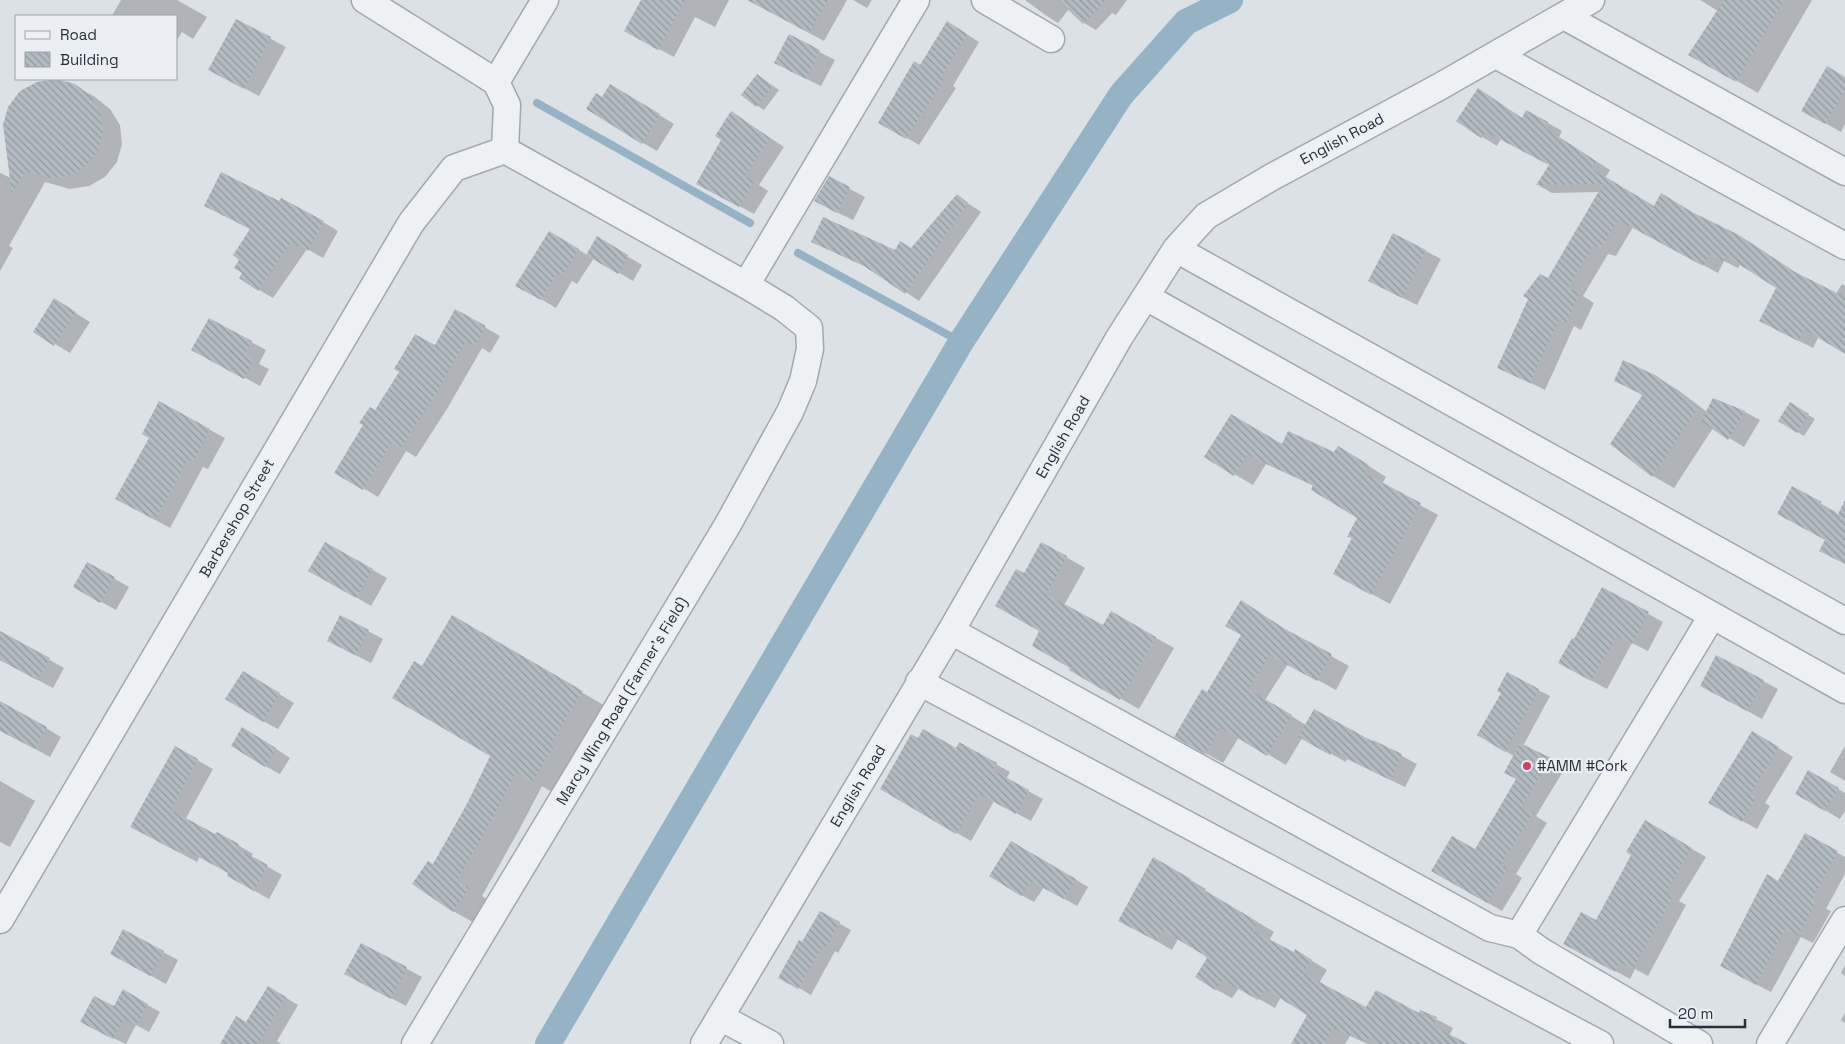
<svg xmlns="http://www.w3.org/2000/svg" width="1845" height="1044" font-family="'Space Grotesk',sans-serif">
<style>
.shadow{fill:#0003}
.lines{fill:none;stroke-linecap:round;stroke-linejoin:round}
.stream{stroke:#96b3c6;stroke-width:8}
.canal{stroke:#96b3c6;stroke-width:26}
.building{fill:url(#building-back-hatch)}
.street-casing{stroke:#a2a8af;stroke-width:29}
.street{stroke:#eef1f4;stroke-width:26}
.poi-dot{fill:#cb4066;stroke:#ebeff4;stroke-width:2}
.labels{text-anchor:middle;stroke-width:4.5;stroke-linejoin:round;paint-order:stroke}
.street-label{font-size:15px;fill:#26303b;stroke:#ebeff4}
.poi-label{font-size:15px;fill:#26303b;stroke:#ebeff4;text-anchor:start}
</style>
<defs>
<pattern id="building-back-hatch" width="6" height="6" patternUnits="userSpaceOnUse" patternTransform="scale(1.25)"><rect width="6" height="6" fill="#b3bbc2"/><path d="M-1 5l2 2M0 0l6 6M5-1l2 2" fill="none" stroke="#91989f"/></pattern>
</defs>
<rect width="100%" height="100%" fill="#dce1e6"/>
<path class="shadow" d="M121,0H177L207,17L193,39L182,32L176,42V16H112Z
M661,0H729L715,27L695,17L674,57L640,39Z
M779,0H847L824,41L787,21Z
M853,0H872L867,8Z
M1025,0H1127L1116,15L1112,13L1096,30L1084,23L1069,9L1058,23L1044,14Z
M1700,0H1812L1758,93L1690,54L1718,11Z
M236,20L286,47L259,96L225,78Z
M960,30L979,42L953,86L956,88L919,145L880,122L920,67Z
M789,36L835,60L821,86L790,71Z
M757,75L779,90L764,110L742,95Z
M1845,78V124L1841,132L1802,110Z
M75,86L95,97L110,109L120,125L122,144L117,162L105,177L89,186L70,189L45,182L9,246L13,248L0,271V173L11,178Z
M625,94L674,124L657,151L643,143L602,98Z
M732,113L784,147L759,185L768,191L754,214L713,192L723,139Z
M1523,119L1548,123L1562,131L1559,137L1610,170L1605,178L1655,207L1694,214L1754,245L1801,276L1836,294L1842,284L1845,286V352L1819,336L1813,348L1775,329L1778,287L1741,263L1738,268L1724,261L1718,273L1633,227L1616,256L1608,254L1583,296L1594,303L1581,330L1574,326L1545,390L1498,367L1599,192L1552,193L1538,185L1551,165L1501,139L1497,146L1457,121Z
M829,178L865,197L853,220L830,209Z
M957,196L981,212L919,301L873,270L813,241L895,252L911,249Z
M279,203L323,222L338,231L323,258L307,249L273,298L259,290L244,272L241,259L251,229Z
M1393,234L1441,259L1417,305L1385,289Z
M597,238L642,265L633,281L594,258L577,284L572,281L556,308L517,285L565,241L587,255Z
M69,309L90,322L70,353L35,332Z
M456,311L500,336L490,353L482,348L447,409L416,457L406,451L378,497L336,472L375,412L435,346Z
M251,342L266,350L259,364L269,369L260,386L208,358Z
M1656,377L1678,390L1707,412L1714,400L1745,412L1760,420L1744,447L1713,428L1674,488L1653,476L1611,444L1644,396L1615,381Z
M160,403L225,438L208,469L203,467L170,528L132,507Z
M1790,404L1815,419L1804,436L1779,421Z
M1283,446L1356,458L1386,477L1382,484L1438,515L1390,604L1353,584V539L1348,536L1358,517L1314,486L1266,464L1253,485L1205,457Z
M1792,488L1836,512L1835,514L1845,519V564L1826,540Z
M325,543L387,578L371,606L310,570Z
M1042,543L1085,568L1064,605L1103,627L1112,613L1174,648L1139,709L1070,670L1072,667L1041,631L1024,575Z
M87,563L129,587L116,610L74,587Z
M1602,589L1663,622L1648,651L1632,643L1607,689L1574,671V641Z
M453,617L607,707L557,795L542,786L519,830L482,896L493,903L478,925L453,911L434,866L469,803L491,756L422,668Z
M368,631L383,639L371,663L343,649Z
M0,632L64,668L53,688L0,660Z
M1297,637L1349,666L1336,690L1288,664L1265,700L1306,725L1373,743L1374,741L1417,764L1405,787L1347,759L1346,762L1302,738L1286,765L1239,737L1223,763L1194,747L1207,693Z
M258,681L294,703L278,729L263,721Z
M1763,681L1778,689L1762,719L1716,694Z
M1538,690L1550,696L1523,746L1565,768L1536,816L1547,823L1516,874L1522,878L1502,911L1433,871L1475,851L1518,779L1514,756L1478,735Z
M0,713L46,728L61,737L50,757L0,730Z
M1752,732L1793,757L1765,803L1770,806L1757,829L1710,803Z
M258,737L290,758L280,774L265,766Z
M919,739L956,750L960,744L1010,772L1006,779L1043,799L1031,821L994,801L971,841L881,789Z
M1845,746V781L1830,772Z
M175,748L213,769L185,820L216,836L238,845L253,854L251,857L282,875L269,899L228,876L230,873L200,856L197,862L147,835Z
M1809,772L1845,793V811L1840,819L1796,793Z
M0,781L35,801L10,847L0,842Z
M1645,822L1706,857L1679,901L1686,905L1648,976L1635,969L1630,979L1579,951L1633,855Z
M1805,835L1845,857V874L1826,909L1831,911L1813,943L1801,937L1771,992L1736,974L1779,882Z
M1012,842L1088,887L1077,906L1044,887L1034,902L1021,895Z
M1154,859L1206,889L1205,891L1274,932L1269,940L1294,953L1296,951L1327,970L1319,983L1366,1009L1419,1015L1436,1019L1453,1028L1449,1036L1460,1044H1368L1350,1036L1345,1044H1302L1309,1014L1281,997L1275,1008L1239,988L1232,998L1215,989L1209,958L1178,939L1172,950L1120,920Z
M820,913L851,930L838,953L835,951L811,995L780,977L803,944Z
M361,944L422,977L406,1006L361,982Z
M163,952L178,960L166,984L126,962Z
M1845,965V976L1841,973Z
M268,987L298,1005L277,1041L281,1044H227L246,1023Z
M123,991L160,1012L149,1032L136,1025L126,1044L94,1029L114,1008Z
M1845,1013V1023L1841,1020Z"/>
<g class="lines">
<path class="stream" d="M537,103L750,223
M798,253L961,342"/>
<path class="canal" d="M548,1044L961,342L1121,95L1186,22L1230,0"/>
</g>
<path class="building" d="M641,0H685L658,50L624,31Z
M747,0H828L809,33Z
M1058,0H1106L1083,24Z
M1724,0H1784L1736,82L1688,55Z
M236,19L271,37L244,89L208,70Z
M947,21L967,34L941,77L944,79L906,139L878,123L914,61L920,65Z
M789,34L820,50L806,79L774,63Z
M1827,66L1845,77V90L1825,124L1801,111Z
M757,74L773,86L756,107L741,95Z
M56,79L75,84L91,96L100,113L103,132L98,151L86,166L69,176L50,178L25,171L12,194L3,125L8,107L20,91L37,82Z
M610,84L660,114L642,144L586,109L596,93L602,97Z
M1478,88L1522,118L1526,110L1548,122L1545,128L1596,161L1591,168L1654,206L1661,193L1692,212L1739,235L1793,271L1845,297V354L1804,329L1798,341L1759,321L1776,288L1726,256L1723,261L1709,254L1703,266L1618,220L1601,248L1593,246L1568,288L1580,293L1566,323L1559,319L1530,383L1497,368L1528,299L1523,296L1540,274L1548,278L1603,184L1536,185L1549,165L1486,132L1481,138L1456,121Z
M731,111L770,138L745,176L754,181L739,207L696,184L721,140L715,136Z
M221,172L279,201L281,198L324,221L308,251L291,242L258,291L239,278L242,273L234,268L239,260L233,255L250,229L204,206Z
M829,176L850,187L837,213L814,201Z
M957,194L968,203L905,294L864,266L811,242L823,217L895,250L900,241L911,248Z
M549,231L579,249L562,276L557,273L541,300L515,286Z
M1393,233L1426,250L1402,298L1368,281Z
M597,236L628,255L618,274L586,255Z
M54,298L76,312L54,346L33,332Z
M455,309L486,326L475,346L466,341L432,400L400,449L391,443L363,490L334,473L363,425L359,423L370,407L375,410L399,372L394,369L415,334L435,345Z
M209,318L252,341L245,354L254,359L244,379L191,350Z
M1623,360L1657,376L1698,408L1652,477L1610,444L1643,394L1614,381Z
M1713,398L1745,411L1728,440L1701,421Z
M159,401L210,429L193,462L188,459L155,520L115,499L149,438L142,434Z
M1790,402L1809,414L1797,433L1778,421Z
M1231,414L1282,444L1288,431L1334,452L1338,446L1369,465L1364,473L1421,503L1371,595L1333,574L1352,538L1347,537L1357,518L1311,490L1313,485L1247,455L1234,476L1204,457Z
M1792,486L1822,502L1820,505L1838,514L1845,500V564L1819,551L1825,540L1777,514Z
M325,542L373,569L356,598L308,571Z
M1041,542L1067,556L1046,594L1103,625L1111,611L1156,637L1120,700L1069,670L1070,668L1032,646L1039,631L995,606L1016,569L1024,573Z
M87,562L115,577L100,603L73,587Z
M1602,587L1649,612L1632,644L1617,636L1591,681L1558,663L1572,638L1574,639Z
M1241,600L1285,629L1332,654L1317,681L1269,655L1248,689L1292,715L1267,756L1220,727L1205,754L1174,737L1202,689L1207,692L1241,635L1225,626Z
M340,615L369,630L355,655L327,641Z
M452,615L583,691L551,744L554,746L532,782L516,772L494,816L457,881L469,888L453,912L412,884L428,861L433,864L468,802L490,756L392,698L414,661L422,666Z
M0,631L50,658L37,680L0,660Z
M1716,655L1764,680L1747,711L1700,686Z
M243,671L280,693L263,722L225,699Z
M1507,672L1539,689L1505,752L1477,735L1501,693L1497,691Z
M0,701L47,727L35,749L0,731Z
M1314,709L1372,741L1373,740L1402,754L1390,780L1332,751L1330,755L1298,737Z
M242,727L276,748L265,767L231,746Z
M923,729L956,748L959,742L997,763L993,770L1029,790L1016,814L979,794L956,834L880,789L911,734L918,738Z
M1752,731L1779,747L1750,794L1756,797L1742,822L1708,803Z
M1520,743L1551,758L1521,807L1533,813L1501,865L1508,868L1487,903L1431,871L1452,836L1475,849L1516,779L1504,773Z
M175,746L198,759L171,810L215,834L217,832L239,844L237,848L268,865L254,891L227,876L228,873L184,849L182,854L130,827Z
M1808,770L1839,788L1825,811L1795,794Z
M1645,820L1692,848L1666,892L1673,896L1633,969L1620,962L1615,972L1563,944L1581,912L1596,920L1631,855L1626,852Z
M1805,833L1838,851L1812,899L1816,902L1798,936L1785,929L1756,985L1720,966L1767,874L1778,881Z
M1011,841L1076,879L1064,899L1030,881L1021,896L989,876Z
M1153,857L1191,879L1189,881L1258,922L1253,931L1294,952L1295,949L1312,960L1303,973L1366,1007L1376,990L1419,1013L1420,1010L1437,1017L1434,1026L1468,1044H1379L1368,1038L1363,1041L1333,1028L1324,1044H1291L1307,1015L1265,989L1258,1000L1222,980L1215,990L1195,977L1207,958L1204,955L1162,930L1156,941L1118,921Z
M820,911L840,922L826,947L823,945L798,989L778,978L799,940L802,942Z
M123,929L164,951L150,976L110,954Z
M361,943L407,967L391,999L344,974Z
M268,986L286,997L258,1044H220L236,1016L246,1022Z
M123,989L148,1004L136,1026L124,1019L113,1039L80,1022L94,996L114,1006Z"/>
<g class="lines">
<defs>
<path id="street" d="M365,0L496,82L507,105L505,150
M985,0L1051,39
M1564,16L1845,172
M1496,55L1845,246
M496,82L545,0
M1176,249L1845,621
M746,285L916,0
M1146,297L1845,690
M951,631L1490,928L1519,935L1541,951L1699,1044
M919,682L1600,1044
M0,920L411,223L454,168L505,150
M1519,935L1712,616
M720,1017L770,1044
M415,1044L727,526L790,412L803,381L810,349L809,328L784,308L746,285L505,150
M704,1044L951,631L1119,338L1176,249L1206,216L1272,177L1439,87L1591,0
M1770,1044L1845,920"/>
</defs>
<use href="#street" class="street-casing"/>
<use href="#street" class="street"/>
</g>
<circle class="poi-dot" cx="1527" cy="766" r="5"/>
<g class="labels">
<g class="street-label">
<text transform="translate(1342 139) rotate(-28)" y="5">English Road</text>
<text transform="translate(1063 437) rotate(-60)" y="5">English Road</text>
<text transform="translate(237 518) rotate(-60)" y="5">Barbershop Street</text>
<text transform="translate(622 701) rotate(-59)" y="5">Marcy Wing Road (Farmer's Field)</text>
<text transform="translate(858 786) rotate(-59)" y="5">English Road</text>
</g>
<g class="poi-label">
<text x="1537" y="771">#AMM #Cork</text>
</g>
</g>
<rect x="15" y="15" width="162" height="65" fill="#ebeff4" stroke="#9ca3aa"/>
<rect x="25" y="31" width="25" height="8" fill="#eef1f4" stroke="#9ca3aa"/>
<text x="60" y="40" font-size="15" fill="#26303b">Road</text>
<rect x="25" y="52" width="25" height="15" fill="url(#building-back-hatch)" stroke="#9ca3aa"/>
<text x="60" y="65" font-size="15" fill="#26303b">Building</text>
<path d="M1670 1019v8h75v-8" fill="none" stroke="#26303b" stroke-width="2.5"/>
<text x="1678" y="1019" font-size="15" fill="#26303b" stroke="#ebeff4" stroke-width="4" paint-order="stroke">20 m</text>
</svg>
